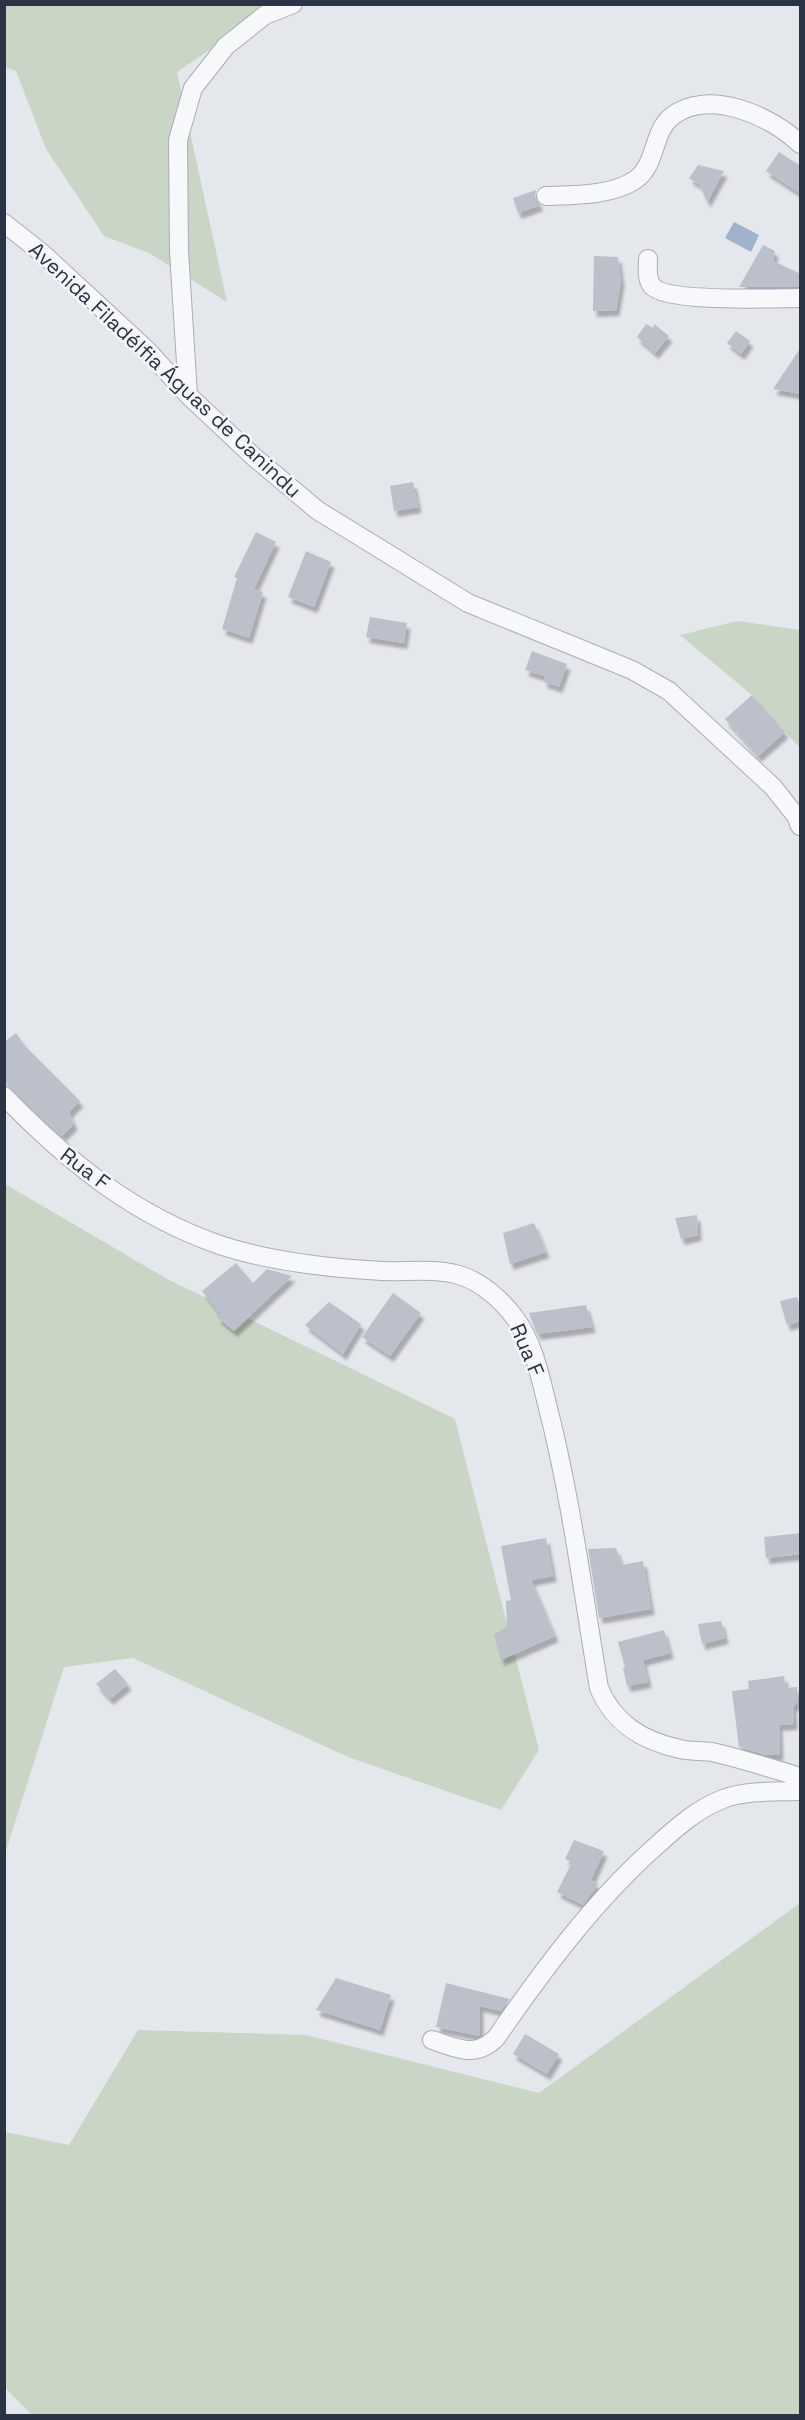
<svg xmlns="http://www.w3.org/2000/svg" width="805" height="2420" font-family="'Space Grotesk',sans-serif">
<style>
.green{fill:#c9d6c5}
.water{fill:#9fb4cc}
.building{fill:#bbc0ca;filter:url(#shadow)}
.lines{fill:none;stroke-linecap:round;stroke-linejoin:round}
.street-casing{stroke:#a9aeb7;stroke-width:20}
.street{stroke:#f7f8fa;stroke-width:18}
.labels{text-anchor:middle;stroke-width:5;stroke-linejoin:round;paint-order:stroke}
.street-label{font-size:21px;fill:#2b3445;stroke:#f4f6f9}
</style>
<defs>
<filter id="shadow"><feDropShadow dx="3.5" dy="6" stdDeviation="1.5" flood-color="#0004"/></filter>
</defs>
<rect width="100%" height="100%" fill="#e4e7ec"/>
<path class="green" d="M4,5H275L177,72L227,302L149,253L104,236L46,149L16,71L5,67Z
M738,621L800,630V748L752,695L680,635Z
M5,1184L169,1280L455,1419L539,1750L501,1810L348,1757L133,1658L64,1667L5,1854Z
M800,1903V2415L33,2416L5,2388V2132L69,2145L138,2030L306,2035L539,2093Z"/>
<path class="water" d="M734,222L759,235L751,252L725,238Z"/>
<path class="building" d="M779,152L801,166V194L766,171Z
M698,165L724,171L707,202L700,185L689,178Z
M536,190L535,197L540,205L518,213L513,198Z
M763,245L775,251L773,261L801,274V287H739Z
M594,256L618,257L621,281L616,310L593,311Z
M646,324L653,328L654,324L669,336L655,353L637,337Z
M736,331L750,341L741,354L727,343Z
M801,347V394L773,389Z
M413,482L418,507L394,511L390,486Z
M256,532L276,542L254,589L263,592L249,638L222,629L237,578L234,577Z
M306,551L331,562L314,607L288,597Z
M370,617L407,623L404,643L366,637Z
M532,651L567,664L559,687L544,682V676L525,670Z
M752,695L785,732L758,756L725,719Z
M16,1033L25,1046L80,1101L69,1112L74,1124L62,1136L4,1081V1042Z
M697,1215L698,1235L681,1239L675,1218Z
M534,1223L546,1252L510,1264L503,1233Z
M236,1263L253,1283L267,1269L292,1276L234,1331L217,1317L220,1314L202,1291Z
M393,1293L421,1313L390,1356L362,1337Z
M797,1297L801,1309V1321L787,1325L780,1301Z
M329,1302L361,1324L343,1354L305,1325Z
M586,1305L592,1327L537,1334L529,1313Z
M801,1533V1554L766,1558L764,1537Z
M546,1538L553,1576L531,1580L555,1636L501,1660L494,1635L507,1626L506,1601L511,1600L501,1546Z
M616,1548L622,1565L643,1561L651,1609L599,1618L588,1549Z
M721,1621L725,1638L702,1644L698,1624Z
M664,1630L670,1653L643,1660L648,1682L627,1686L623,1668L625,1667L618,1642Z
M115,1669L128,1684L110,1699L96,1684Z
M784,1676L786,1688L797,1687L798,1701L793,1707L794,1724L779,1725L780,1755H766L739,1747L732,1691L749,1689L748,1681Z
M574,1840L604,1851L591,1880L598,1884L583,1905L557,1892L572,1862L565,1859Z
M336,1978L391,1995L380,2030L316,2010Z
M446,1983L510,1999L501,2011L480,2006V2036L436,2027Z
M525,2034L559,2054L547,2074L513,2054Z"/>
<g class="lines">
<defs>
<path id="street" d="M546,196C574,195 611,196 635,180C657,165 652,133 671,117C707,87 772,116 800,144
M4,223L42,253L147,350L188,395L254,457L317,510L468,603L632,670L669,691L773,787L796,816L800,826
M648,259C648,269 646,278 652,286C667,303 775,298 800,298
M188,395L179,251L178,140L193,88L226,46L265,15L293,4
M4,1096C67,1161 133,1215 220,1245C271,1262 328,1268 382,1271C406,1272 435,1268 459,1275C480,1281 502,1300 515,1318C533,1342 540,1375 547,1404C571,1497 583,1593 599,1688C614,1724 643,1741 680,1749C690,1752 701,1750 712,1752C742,1759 771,1768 800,1777
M432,2040C457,2048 475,2059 496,2038C543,1970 594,1901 656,1846C677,1827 697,1809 723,1799C747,1790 776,1792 800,1791"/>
</defs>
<use href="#street" class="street-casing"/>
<use href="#street" class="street"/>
</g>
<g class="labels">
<g class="street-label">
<text transform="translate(165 370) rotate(43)" y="7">Avenida Filadélfia Águas de Canindu</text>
<text transform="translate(85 1169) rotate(37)" y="7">Rua F</text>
<text transform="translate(527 1350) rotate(67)" y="7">Rua F</text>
</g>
</g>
<rect width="805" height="2420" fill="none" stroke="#2b3445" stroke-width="12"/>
</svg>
